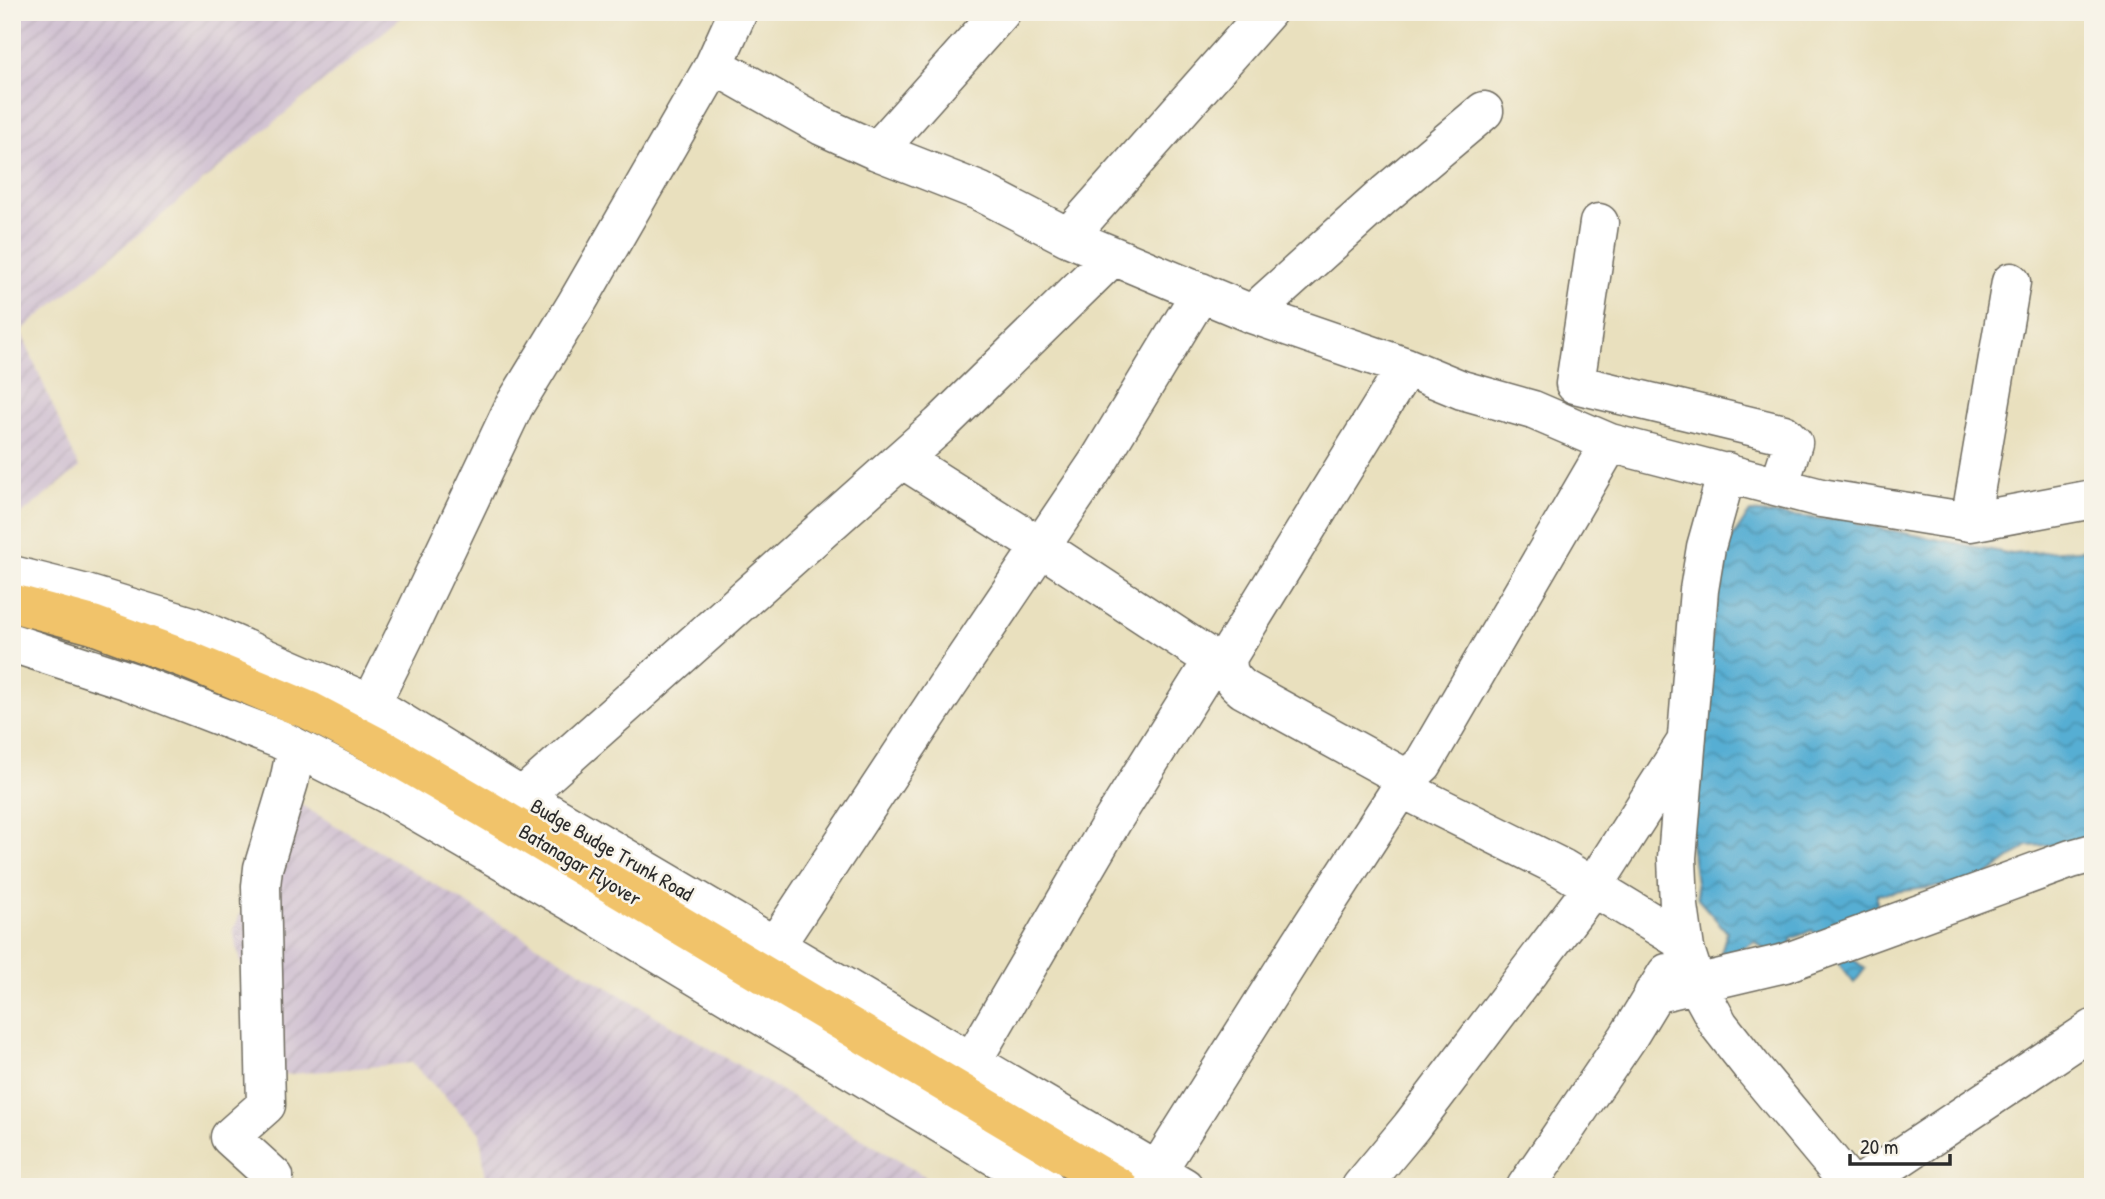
<svg xmlns="http://www.w3.org/2000/svg" width="2105" height="1199" font-family="'Patrick Hand',sans-serif">
<style>
.industrial{fill:url(#industrial-furrows)}
.water{fill:url(#water-waves);stroke:#406c7f;stroke-width:2}
.lines{fill:none;stroke-linecap:round;stroke-linejoin:round}
.minor-casing{stroke:#6e6a5e;stroke-width:41}
.major-casing{stroke:#6e6a5e;stroke-width:41}
.minor{stroke:#fff;stroke-width:38}
.major{stroke:#f1c36a;stroke-width:38}
.labels{text-anchor:middle;stroke-width:5;stroke-linejoin:round;paint-order:stroke}
.street-label{font-size:21px;fill:#2b2b2b;stroke:#f7f3e8}
</style>
<defs>
<pattern id="industrial-furrows" width="10" height="10" patternUnits="userSpaceOnUse" patternTransform="scale(1.75)"><rect width="10" height="10" fill="#cebed0"/><path d="M-1 1l2-2M0 10L10 0M9 11l2-2" fill="none" stroke="#b1a3b3"/></pattern>
<pattern id="water-waves" width="16" height="10" patternUnits="userSpaceOnUse" patternTransform="scale(1.75)"><rect width="16" height="10" fill="#56aed3"/><path d="M0 5q4-4 8 0t8 0" fill="none" stroke="#478eab"/></pattern>
</defs>
<rect width="100%" height="100%" fill="#f7f3e8"/>
<filter id="ink" filterUnits="userSpaceOnUse"><feTurbulence type="fractalNoise" baseFrequency=".0143" numOctaves="2"/><feDisplacementMap in="SourceGraphic" scale="14" xChannelSelector="R" yChannelSelector="G"/><feConvolveMatrix kernelMatrix="1 2 1 2 8 2 1 2 1" color-interpolation-filters="sRGB"/></filter>
<filter id="wash" filterUnits="userSpaceOnUse"><feTurbulence type="fractalNoise" baseFrequency=".00686" numOctaves="4" result="noise"/><feDisplacementMap in="SourceGraphic" scale="28" xChannelSelector="R" yChannelSelector="G"/><feGaussianBlur stdDeviation="1.57" result="paint"/><feColorMatrix in="noise" values="0 0 0 0 0 0 0 0 0 0 0 0 0 0 0 0 0 1.4 0 .05"/><feComposite in="paint" operator="in"/></filter>
<g filter="url(#wash)">
<rect width="100%" height="100%" fill="#e9e0be"/>
<path class="industrial" d="M12,12H408L21,331L79,468L12,522Z
M286,796L943,1187H487L480,1133L412,1063L270,1076L233,932Z"/>
<path class="water" d="M1845,505L1858,524L2012,554L2093,549V843L2027,846L1978,882L1877,894V927L1830,940L1865,969L1854,983L1812,930L1791,939L1796,979L1755,941L1718,963L1727,932L1698,899L1689,828L1721,554L1750,512L1834,520Z"/>
</g>
<g filter="url(#ink)">
<g class="lines">
<defs>
<path id="minor" d="M714,65L822,126L877,151L979,191L1068,237L1252,314L1406,367L1462,390L1533,410L1610,443L1821,498L1970,522L2093,499
M877,151L1001,12
M1599,223L1575,384L1784,434L1793,443L1779,486
M1068,237L1267,12
M1252,314L1383,196L1484,111
M1406,367L1228,656C1226,672 1231,679 1243,689L1407,779L1423,764L1610,443
M902,459L1041,547L1227,669
M1727,472L1706,547L1699,590L1677,858L1679,906L1685,949L1696,983L1719,1025L1752,1067L1852,1187
M1970,522L2011,282
M12,575L83,593L192,626L371,704L522,797L1184,1187
M12,643L129,681L279,739L387,794L598,917L1046,1187
M371,704L410,625L514,406L575,306L714,65L738,12
M1401,788L1562,868L1684,942
M522,797L940,425L1113,256
M775,946L946,687L1098,462L1201,292
M1653,994L1785,963L2071,859L2093,853
M971,1063L1113,820L1213,660
M1157,1171L1300,944L1407,779
M272,1187L274,1177L230,1137L266,1105L261,886L263,868L289,782L296,748
M1361,1187L1411,1127L1593,887L1684,745
M1526,1187L1628,1037L1667,973
M1856,1187L2093,1029"/>
<path id="major" d="M12,603L93,625L188,660L310,711L386,751L486,809L1119,1187"/>
</defs>
<use href="#minor" class="minor-casing"/>
<use href="#major" class="major-casing"/>
<use href="#minor" class="minor"/>
<use href="#major" class="major"/>
</g>
</g>
<g class="labels">
<g class="street-label">
<text transform="translate(612 850) rotate(30)" y="7">Budge Budge Trunk Road</text>
<text transform="translate(580 865) rotate(31)" y="7">Batanagar Flyover</text>
</g>
</g>
<rect width="2105" height="1199" fill="none" stroke="#f7f3e8" stroke-width="42"/>
<path d="M1850 1154v10h100v-10" fill="none" stroke="#2b2b2b" stroke-width="3.5"/>
<text x="1860" y="1154" font-size="21" fill="#2b2b2b" stroke="#f7f3e8" stroke-width="5" paint-order="stroke">20 m</text>
</svg>
